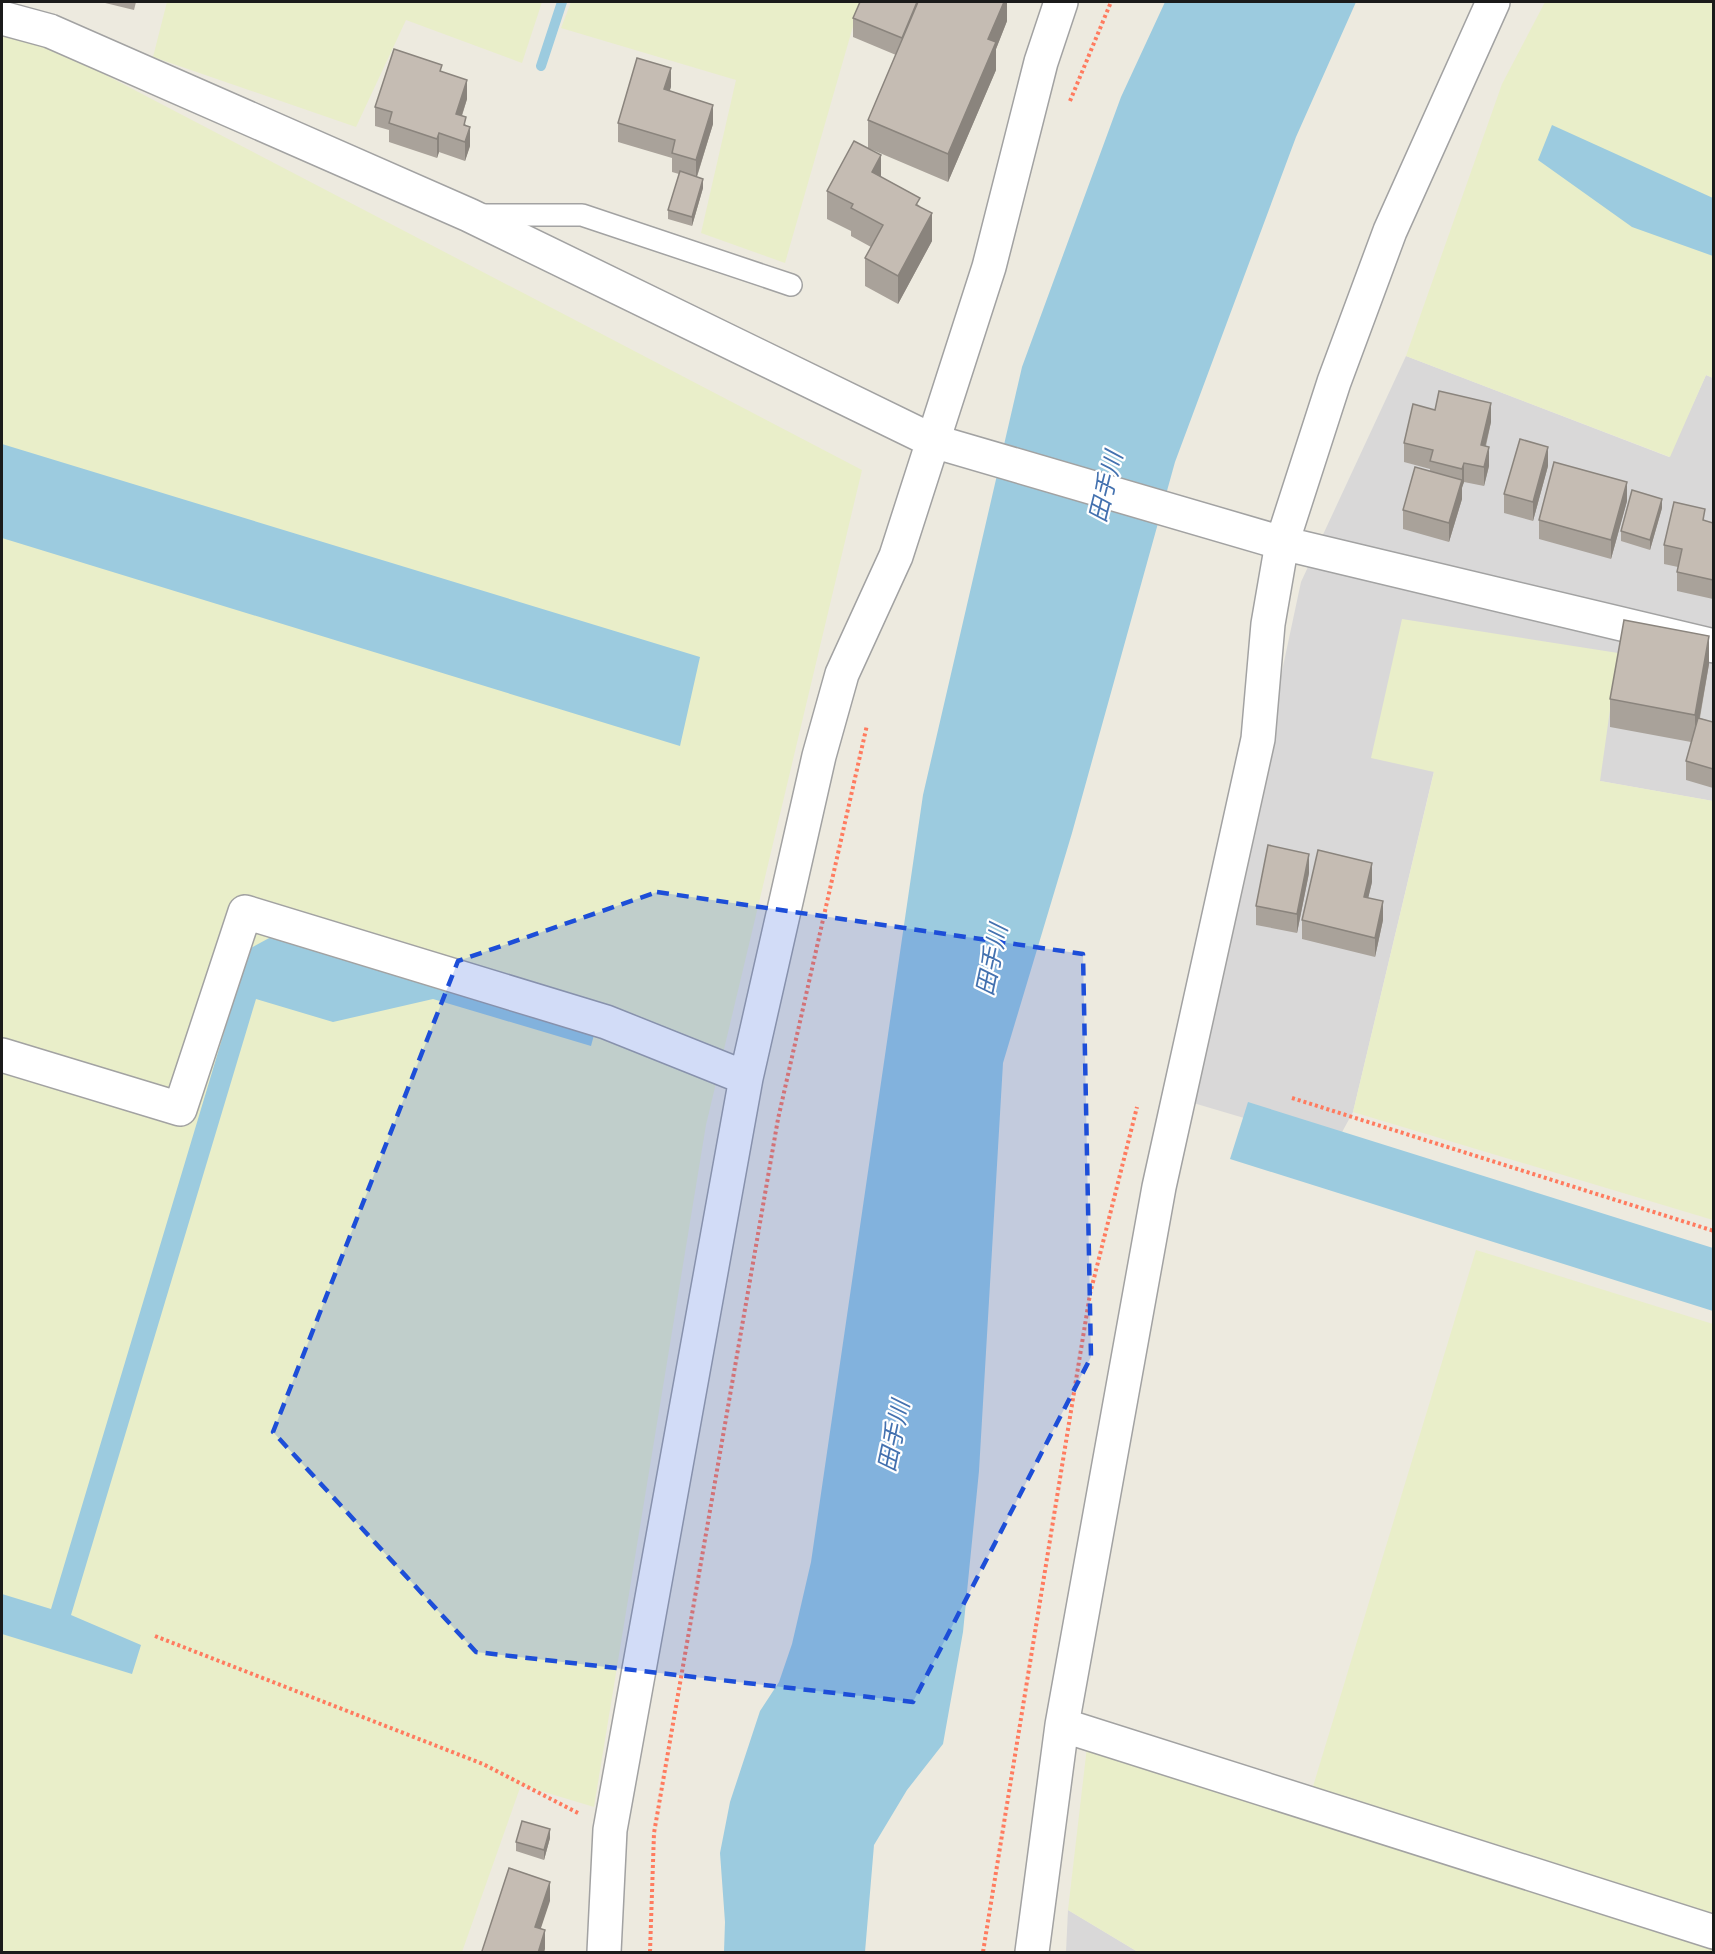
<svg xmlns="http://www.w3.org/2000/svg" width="1715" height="1954" font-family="'Alegreya Sans','Noto Sans JP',sans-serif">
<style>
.residential{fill:#d9d8d8}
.farmland{fill:#e9eec9}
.water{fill:#9ccbdf}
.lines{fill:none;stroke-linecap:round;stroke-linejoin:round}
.stream{stroke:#9ccbdf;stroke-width:10}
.service-casing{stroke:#a2a2a2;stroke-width:24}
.minor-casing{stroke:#a2a2a2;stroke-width:36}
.path{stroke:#ff7b5f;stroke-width:4;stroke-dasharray:3 3;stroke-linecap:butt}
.service{stroke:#fff;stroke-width:21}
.minor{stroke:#fff;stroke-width:33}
.wall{fill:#a9a29a}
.shaded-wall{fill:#8a847d}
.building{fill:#c5bcb3;stroke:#8a847d;stroke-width:1.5}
.marked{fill:#1d4ed8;fill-opacity:0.2;stroke:#1d4ed8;stroke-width:4.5;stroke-dasharray:12 8;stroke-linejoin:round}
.labels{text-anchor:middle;stroke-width:4.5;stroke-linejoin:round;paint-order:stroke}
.water-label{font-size:24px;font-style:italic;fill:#4371af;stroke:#fff}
</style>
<rect width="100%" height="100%" fill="#edeadf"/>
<path class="residential" d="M1406,356L1669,457L1706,375L1713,378V801L1600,781L1434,771L1353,1112L1335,1145L1190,1102L1301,582Z
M1068,1910L1138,1952H1066Z"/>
<path class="farmland" d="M167,2H542L522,63L406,20L356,127L153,57Z
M571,2H860L785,263L701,233L736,80L561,28Z
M1545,2H1713V378L1706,375L1670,457L1406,356L1502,84Z
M2,34L56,49L862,470L706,1125L594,1807L521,1785L462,1952H2Z
M1402,619L1618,653L1600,781L1713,801V1220L1353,1112L1434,772L1371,758Z
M1476,1250L1713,1324V1952H1138L1068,1910L1090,1721L1311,1793Z"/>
<path class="water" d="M1165,2H1356L1296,137L1175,462L1072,833L1003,1063L979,1471L963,1632L943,1744L907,1790L874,1845L865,1952H724L725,1922L720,1853L730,1802L760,1711L779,1682L792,1644L811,1562L923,795L1022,367L1121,97Z
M1552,125L1713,198V256L1632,227L1538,160Z
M2,444L700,657L680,746L2,538Z
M271,937L594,1035L591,1046L433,999L333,1022L256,999L71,1615L141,1645L132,1674L2,1634V1594L51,1609L249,949Z
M1248,1102L1713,1248V1311L1230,1159Z"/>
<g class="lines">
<path class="stream" d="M541,66L562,2"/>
<defs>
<path id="service" d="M480,215H582L791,285"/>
<path id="minor" d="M2,18L50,31L469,215L933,441L1282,543L1714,646
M2,1055L180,1109L245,912L606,1022L746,1078
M1062,1725L1714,1932
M604,1952L610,1830L746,1078L819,756L842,674L896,556L989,267L1041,62L1061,2
M1032,1952L1062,1725L1159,1187L1258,739L1268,624L1282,543L1334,382L1390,231L1493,2"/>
</defs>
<use href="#service" class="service-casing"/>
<use href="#minor" class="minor-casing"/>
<path class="path" d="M1070,101L1111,2
M1292,1098L1714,1231
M155,1636L483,1764L578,1813
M650,1952L654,1833L778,1119L867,725
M983,1952L1090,1294L1137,1107"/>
<use href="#service" class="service"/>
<use href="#minor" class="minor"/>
</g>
<path class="wall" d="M101,2H136L134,10Z
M1007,2V21L996,49V70L948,182L868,148V120L896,55L853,37V18Z
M442,72L467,99L462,116L466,126L470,146L465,161L439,152L437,158L389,142V130L375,126V107Z
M671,87L669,91L713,124L697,177L703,188L692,226L668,219V210L679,174L672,172V158L618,142V123Z
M881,177L920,206L932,241L898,304L865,286V258L871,247L851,236V231L827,219V191Z
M1491,422L1486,446L1489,466L1484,486L1464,482L1462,487V499L1449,542L1403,529V510L1430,471V469L1404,462V443Z
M1548,466L1533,521L1504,513V494Z
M1627,501L1611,559L1539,539V520Z
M1662,508L1650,550L1621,541V531Z
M1705,521L1713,523V599L1677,591V572L1678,567L1664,564V545Z
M1709,664L1700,718L1713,722V788L1686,780V761L1691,742L1610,727V699Z
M1309,873L1297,933L1256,925V906Z
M1372,882L1368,898L1383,920L1375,957L1302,939V920Z
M550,1838L544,1860L516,1851V1842Z"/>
<path class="shaded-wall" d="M917,2H925L902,57V38Z
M1004,2H1007V21L996,49V70L948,182V154L988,39Z
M671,68V87L664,108V89Z
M467,80V99L456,133V114Z
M713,105V124L696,179V160Z
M470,127V146L465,161V142Z
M439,133V152L437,158V139Z
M881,155V183L872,172Z
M703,179V188L692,226V217Z
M932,213V241L898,304V276Z
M1491,403V422L1481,464V445Z
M1489,447V466L1484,486V467Z
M1548,447V466L1533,521V502Z
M1464,463V482L1462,488V469Z
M1462,480V499L1449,542V523Z
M1627,482V501L1611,559V540Z
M1662,499V508L1650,550V540Z
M1709,636V664L1695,743V715Z
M1309,854V873L1297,933V914Z
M1372,863V882L1364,916V897Z
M1383,901V920L1375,957V938Z
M550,1829V1838L544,1860V1850Z
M550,1882V1901L535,1946V1927Z
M545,1930V1949L544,1953H538Z"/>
<path class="building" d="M860,2H917L902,38L853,18Z
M918,2H1004L988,39L996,42L948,154L868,120Z
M394,49L442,65L440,71L467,80L456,114L466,117L464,125L470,127L465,142L439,133L437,139L389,123L392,112L375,107Z
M637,58L671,68L664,89L713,105L696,160L672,153L675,140L618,123Z
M854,141L881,155L872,172L920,198L916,205L932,213L898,276L865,258L883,225L851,208L853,204L827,191Z
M680,171L703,179L692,217L668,210Z
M1439,391L1491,403L1481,445L1489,447L1484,467L1464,463L1462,469L1430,461L1433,450L1404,443L1413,404L1435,410Z
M1520,439L1548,447L1533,502L1504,494Z
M1554,462L1627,482L1611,540L1539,520Z
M1415,467L1462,480L1449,523L1403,510Z
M1632,490L1662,499L1650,540L1621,531Z
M1674,502L1705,509L1703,520L1713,523V580L1677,572L1682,549L1664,545Z
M1624,620L1709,636L1695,715L1610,699Z
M1698,718L1713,722V769L1686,761Z
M1268,845L1309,854L1297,914L1256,906Z
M1318,850L1372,863L1364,897L1383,901L1375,938L1302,920Z
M522,1821L550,1829L544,1850L516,1842Z
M509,1868L550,1882L535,1927L545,1930L538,1953H486L482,1951Z"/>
<path class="marked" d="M657,892L1083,954L1091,1357L913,1702L476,1652L273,1432L458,961Z"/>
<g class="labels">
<g class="water-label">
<text transform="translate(1106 487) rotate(-76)" y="8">田手川</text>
<text transform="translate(992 960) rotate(-78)" y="8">田手川</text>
<text transform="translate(894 1436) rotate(-78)" y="8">田手川</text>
</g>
</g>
<rect width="1715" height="1954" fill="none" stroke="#1b1b1b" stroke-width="6"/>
</svg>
